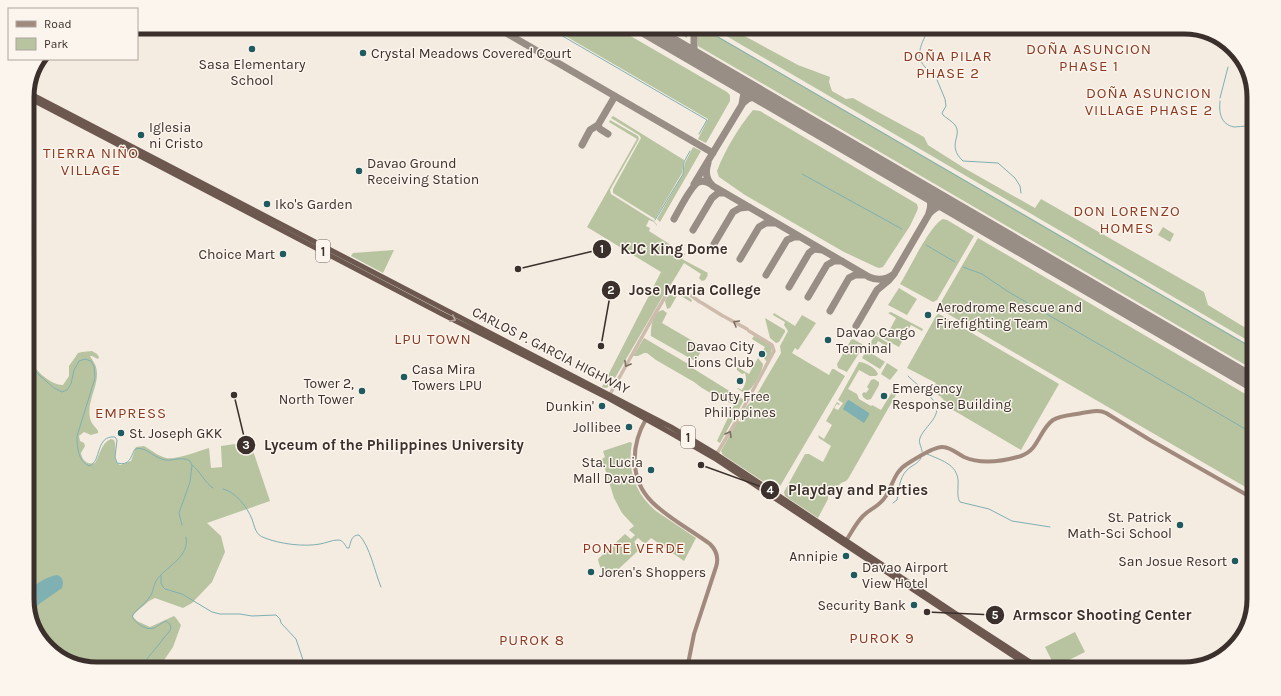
<svg xmlns="http://www.w3.org/2000/svg" width="1281" height="696" font-family="Karla,sans-serif">
<style>
.green{fill:#b8c4a0}
.water{fill:#7fb0b2}
.lines{fill:none;stroke-linecap:round;stroke-linejoin:round}
.stream{stroke:#7fb0b2;stroke-width:1}
.taxiway{stroke:#988e86;stroke-width:7}
.runway{stroke:#988e86;stroke-width:18}
.tertiary{stroke:#cdbbac;stroke-width:3.5}
.secondary{stroke:#a18a7d;stroke-width:4}
.trunk{stroke:#6c584f;stroke-width:5}
.oneway{stroke:#b4a69e}
.oneway2{stroke:#7d6f65}
.poi-dot{fill:#1f5a5e;stroke:#fbf5ee;stroke-width:1.5}
.labels{text-anchor:middle;stroke-width:3;stroke-linejoin:round;paint-order:stroke}
.shield{fill:#fbf5ee;stroke:#756b66;stroke-width:1}
.shield-label{font-size:13px;font-weight:bold;fill:#3b302b}
.poi-label{font-size:14px;fill:#3b302b;stroke:#fbf5ee;text-anchor:start}
.street-label{font-size:14px;fill:#3b302b;stroke:#fbf5ee}
.neighbourhood-label{font-size:15px;letter-spacing:1px;fill:#8c3b22;stroke:#fbf5ee}
.rim{fill:none;stroke:#3b302b;stroke-width:5}
.leader{fill:none;stroke:#3b302b;stroke-width:1.5}
.callout-dot{fill:#3b302b;stroke:#fbf5ee;stroke-width:1.5}
.mark-label{font-size:12px;text-anchor:middle;font-weight:bold;fill:#fff}
.callout-label{font-size:15px;text-anchor:middle;font-weight:bold;fill:#3b302b;stroke:#fbf5ee;stroke-width:3;stroke-linejoin:round;paint-order:stroke}
</style>
<rect width="100%" height="100%" fill="#f4ebe1"/>
<path class="green" d="M550,27H615L727,92L730,95V101L706,143L698,139L708,119Z
M667,27H689L687,38Z
M697,27H702L1254,348V370L698,46Z
M711,27H728L798,65L830,77L829,82L832,91L846,99L853,98L867,106L924,137L928,145L964,168L1035,208L1041,199L1204,292L1208,305L1254,333V344Z
M753,110L760,111L917,204L918,208L917,211L910,226L883,267L879,268L876,267L844,252L745,195L719,177L717,171C725,150 738,128 753,110Z
M613,116L684,160L682,173L655,219L613,193V189L641,138L639,135L611,118Z
M610,120L638,136L639,139L610,190L611,194L654,221L657,225V226L654,222L649,220L646,226L650,228L649,231L685,254L682,259L708,273L707,275H708L705,280L702,281L699,278L701,274L684,263L670,286L667,289L615,378L612,376L610,379L613,381L610,386L606,388L602,387L661,272L587,227L637,139L609,122Z
M693,147L701,151L660,222L657,219L683,174L685,163Z
M943,219L947,220L974,236L937,300L933,302L900,284C909,270 930,225 943,219Z
M1163,227L1174,234L1170,242L1158,235Z
M978,238L1254,399V492L941,310L937,309Z
M394,250L383,273L351,256L353,253Z
M899,288L917,299L907,315L888,305Z
M675,290L680,291L692,300L691,302L678,294L670,308L667,309L665,301L670,292Z
M663,310L667,313L662,323L703,347L697,359L693,360L651,336C651,327 652,312 663,310Z
M891,312L923,329L922,331L911,325L899,347L877,335V332L887,335L896,318L888,313Z
M774,313L795,326L802,315L816,323L798,350L795,348L792,353L829,375L832,369H834L845,376L779,488H773L723,455L721,451L738,421L742,422L740,420C742,413 747,404 754,399L781,353L780,346L788,331L784,325L785,322L773,315Z
M938,314L941,315L1059,384L1021,450L953,410L941,397L932,391L936,383L907,368L936,316Z
M765,318L785,330V332L779,342L776,343L770,338Z
M875,335L888,343L886,346L878,341L871,353L885,362L880,369L862,358Z
M754,336C770,345 777,344 767,362L764,358L760,355L765,347L752,339Z
M644,338L690,365L694,369L744,400L720,443L717,441L734,405L722,399L717,398L714,395L702,388L694,382L656,360L647,353H644L638,356H633Z
M853,339L862,344L863,347L847,372L838,368L837,364L851,340Z
M92,351L97,354L99,357L98,359L92,356H90C92,360 95,363 96,367C101,383 86,401 90,418C91,424 96,427 98,431V433L91,435L84,432L79,436L80,441L84,443L85,446L81,453C82,460 87,465 95,463C100,455 101,443 111,439L114,440C117,447 114,454 116,462L120,465L131,461L136,447L144,446C151,450 158,456 166,458C177,460 198,451 209,448L211,468L222,467L221,446L250,442L270,501L207,523L221,536L225,552L212,582L192,603L183,608L155,598L149,601L134,614L133,617L137,621L150,627L174,616L176,618L181,625L173,647L158,669H97L66,662L39,638L27,604V359C34,361 33,366 38,371C43,377 54,385 63,385L69,376V366L76,356L78,353L82,352Z
M758,358L763,364C763,370 753,390 746,392C742,393 740,390 737,388H738L742,390C746,383 747,380 745,373L742,374L737,370V367L749,374Z
M859,362C865,362 876,368 878,374L876,376H870L859,370L848,389L857,394L859,399L871,406L872,405L881,410L897,384L901,386L848,479L846,481L841,483L828,496V499L818,518L785,496L784,492L805,454H809L823,462L831,446L819,438L818,435L824,439L832,425L826,421L837,402L840,404L839,405L837,404L834,408L838,410L843,403L838,400Z
M887,363L898,370L890,380L881,374Z
M874,379L879,382V385L871,399L867,400L863,397L862,394L864,392L866,393L869,389L867,387L871,380Z
M630,442L632,443C627,469 635,494 656,511L696,538L684,561L651,538L645,544L638,538L634,542L641,548L610,577C602,572 600,569 598,559L625,534L631,539L635,535L629,530L634,526L622,513L614,498L602,459L605,457L603,451Z
M1075,632L1085,652L1055,667L1045,647Z"/>
<path class="water" d="M849,400L869,413V415L864,423L843,409L847,401Z
M57,575C63,577 64,582 62,588L39,604L36,608L33,620C30,613 26,605 27,598C29,586 46,577 57,575Z"/>
<g class="lines">
<path class="stream" d="M547,27L707,120L699,134
M929,27C924,41 913,54 925,67C928,71 932,71 935,75L945,99L946,106L942,113L943,115C946,118 952,121 955,125C963,136 946,145 963,161L998,163L1015,178L1020,186L1021,193
M718,37L1254,349
M1220,98L1228,67
M1220,101C1219,112 1220,124 1234,127C1238,127 1243,126 1247,126L1254,132
M802,174L902,229
M655,220L683,174L684,162L690,151
M926,245L955,262
M963,267L982,274L1007,291L1254,434
M27,361L39,375L54,388L62,392L67,390L71,384L74,370L79,361L85,359L91,361L94,366L95,378L77,436C77,447 78,461 89,466C102,462 95,435 115,437L117,440L115,457L117,463C130,466 130,458 135,449C145,446 152,456 162,459C171,463 181,455 190,461L192,465L190,482L179,513L182,525
M908,376C916,384 926,391 933,400C945,415 925,425 920,438C918,443 922,447 922,452
M927,454C943,461 960,465 958,486C958,492 957,497 960,502L989,509L1012,521L1050,527
M192,465C200,471 205,483 213,488
M223,489C236,492 247,507 252,519C255,527 255,535 265,538C280,544 304,547 320,544C326,543 332,540 338,540C343,540 345,545 347,548H349C351,542 351,535 359,535C370,546 375,573 381,587
M893,503L897,500C899,490 899,478 907,470C912,465 918,464 921,458
M161,576V583L163,587L165,589L182,594L212,612L220,614H240L252,616L276,615L280,619L281,623L296,639L306,669
M141,669C146,658 156,649 163,639C165,636 170,632 171,628C171,625 168,622 166,621C161,623 158,626 154,628C146,631 135,623 132,616C136,609 144,605 149,598C154,592 153,584 158,578C168,566 190,556 186,537
M1186,669L1191,661"/>
<path class="taxiway" d="M496,27L713,153
M694,56V27
M738,83L744,93L742,104
M598,125L600,129L608,134
M582,145L590,130L598,125L615,96
M708,163C705,172 706,180 713,186L869,277C878,281 886,280 894,274
M694,184L743,103C750,96 756,96 765,98
M924,191C931,197 932,205 929,213
M674,219C678,212 692,184 699,182C703,180 707,182 711,184
M693,230L712,198L718,193H725
M714,244L733,212L740,208L749,207
M740,259L759,227L766,223H775
M766,275L787,240L794,237H799
M789,287L809,253L814,249L822,250
M808,297L827,265L834,261H842
M830,311L849,278L855,275H864
M856,326L877,290L889,280L894,274L929,214C936,206 942,205 951,207"/>
<path class="runway" d="M643,27L1254,383"/>
<path class="tertiary" d="M31,83L33,96
M702,303L723,316
M725,317L747,329
M609,396L652,319L668,292C678,283 691,296 700,302
M739,416L774,351L772,345L749,331
M716,455L737,420"/>
<path class="secondary" d="M646,419C631,445 629,479 652,502C668,518 691,530 710,544C717,551 719,558 716,567L694,634L687,669
M846,541C851,533 856,523 863,516C872,507 878,508 886,496C893,484 895,471 907,464C915,459 934,446 943,447C950,447 958,454 964,457C982,465 1004,461 1021,456C1039,450 1039,430 1053,420C1061,415 1073,415 1082,413C1091,412 1098,409 1106,413L1150,440L1254,499"/>
<path class="trunk" d="M27,92L671,427L716,454L955,613L1041,669
M27,97L442,314L608,398L669,432L714,458L1033,669"/>
</g>
<defs><path id="oneway-chevron" d="M-2-3.5L2.5 0L-2 3.5" fill="none" stroke-width="1.6" stroke-linecap="round" stroke-linejoin="round"/></defs>
<use class="oneway" href="#oneway-chevron" transform="translate(453 319) rotate(27)"/>
<g class="oneway2">
<use href="#oneway-chevron" transform="translate(736 323) rotate(-150)"/>
<use href="#oneway-chevron" transform="translate(627 364) rotate(119)"/>
<use href="#oneway-chevron" transform="translate(729 434) rotate(-59)"/>
</g>
<g class="poi-dot">
<circle cx="252" cy="49" r="4"/>
<circle cx="363" cy="53" r="4"/>
<circle cx="141" cy="135" r="4"/>
<circle cx="359" cy="171" r="4"/>
<circle cx="267" cy="204" r="4"/>
<circle cx="283" cy="254" r="4"/>
<circle cx="928" cy="315" r="4"/>
<circle cx="828" cy="340" r="4"/>
<circle cx="762" cy="354" r="4"/>
<circle cx="404" cy="377" r="4"/>
<circle cx="740" cy="381" r="4"/>
<circle cx="362" cy="391" r="4"/>
<circle cx="884" cy="396" r="4"/>
<circle cx="602" cy="406" r="4"/>
<circle cx="629" cy="427" r="4"/>
<circle cx="121" cy="433" r="4"/>
<circle cx="651" cy="470" r="4"/>
<circle cx="1180" cy="525" r="4"/>
<circle cx="846" cy="556" r="4"/>
<circle cx="1235" cy="561" r="4"/>
<circle cx="591" cy="572" r="4"/>
<circle cx="854" cy="575" r="4"/>
<circle cx="914" cy="605" r="4"/>
</g>
<g class="labels">
<g class="shield">
<rect x="316" y="240" width="14" height="22" rx="3"/>
<rect x="681" y="426" width="14" height="22" rx="3"/>
</g>
<g class="shield-label">
<text x="323" y="256">1</text>
<text x="688" y="442">1</text>
</g>
<g class="poi-label">
<text x="371" y="58">Crystal Meadows Covered Court</text>
<text x="252" y="69" text-anchor="middle">Sasa Elementary<tspan x="252" dy="16">School</tspan></text>
<text x="149" y="132">Iglesia<tspan x="149" dy="16">ni Cristo</tspan></text>
<text x="367" y="168">Davao Ground<tspan x="367" dy="16">Receiving Station</tspan></text>
<text x="275" y="209">Iko's Garden</text>
<text x="275" y="259" text-anchor="end">Choice Mart</text>
<text x="936" y="312">Aerodrome Rescue and<tspan x="936" dy="16">Firefighting Team</tspan></text>
<text x="836" y="337">Davao Cargo<tspan x="836" dy="16">Terminal</tspan></text>
<text x="754" y="351" text-anchor="end">Davao City<tspan x="754" dy="16">Lions Club</tspan></text>
<text x="412" y="374">Casa Mira<tspan x="412" dy="16">Towers LPU</tspan></text>
<text x="354" y="388" text-anchor="end">Tower 2,<tspan x="354" dy="16">North Tower</tspan></text>
<text x="892" y="393">Emergency<tspan x="892" dy="16">Response Building</tspan></text>
<text x="740" y="401" text-anchor="middle">Duty Free<tspan x="740" dy="16">Philippines</tspan></text>
<text x="594" y="411" text-anchor="end">Dunkin'</text>
<text x="621" y="432" text-anchor="end">Jollibee</text>
<text x="129" y="438">St. Joseph GKK</text>
<text x="643" y="467" text-anchor="end">Sta. Lucia<tspan x="643" dy="16">Mall Davao</tspan></text>
<text x="1172" y="522" text-anchor="end">St. Patrick<tspan x="1172" dy="16">Math-Sci School</tspan></text>
<text x="838" y="561" text-anchor="end">Annipie</text>
<text x="1227" y="566" text-anchor="end">San Josue Resort</text>
<text x="862" y="572">Davao Airport<tspan x="862" dy="16">View Hotel</tspan></text>
<text x="599" y="577">Joren's Shoppers</text>
<text x="906" y="610" text-anchor="end">Security Bank</text>
</g>
<g class="street-label">
<text transform="translate(551 350) rotate(27)" y="5">CARLOS P. GARCIA HIGHWAY</text>
</g>
<g class="neighbourhood-label">
<text x="1089" y="54">DOÑA ASUNCION<tspan x="1089" dy="17">PHASE 1</tspan></text>
<text x="948" y="61">DOÑA PILAR<tspan x="948" dy="17">PHASE 2</tspan></text>
<text x="1149" y="98">DOÑA ASUNCION<tspan x="1149" dy="17">VILLAGE PHASE 2</tspan></text>
<text x="91" y="158">TIERRA NIÑO<tspan x="91" dy="17">VILLAGE</tspan></text>
<text x="1127" y="216">DON LORENZO<tspan x="1127" dy="17">HOMES</tspan></text>
<text x="433" y="344">LPU TOWN</text>
<text x="131" y="418">EMPRESS</text>
<text x="634" y="553">PONTE VERDE</text>
<text x="882" y="643">PUROK 9</text>
<text x="532" y="645">PUROK 8</text>
</g>
</g>
<path d="M0 0H1281V696H0ZM97 34H1184A63 63 0 0 1 1247 97V599A63 63 0 0 1 1184 662H97A63 63 0 0 1 34 599V97A63 63 0 0 1 97 34Z" fill="#fbf5ee" fill-rule="evenodd"/>
<path class="rim" d="M97 34H1184A63 63 0 0 1 1247 97V599A63 63 0 0 1 1184 662H97A63 63 0 0 1 34 599V97A63 63 0 0 1 97 34Z"/>
<path class="leader" d="M518 269L602 249M601 346L611 290M234 395L246 445M701 465L770 490M927 612L995 615"/>
<g class="callout-dot">
<circle cx="518" cy="269" r="4"/>
<circle cx="601" cy="346" r="4"/>
<circle cx="234" cy="395" r="4"/>
<circle cx="701" cy="465" r="4"/>
<circle cx="927" cy="612" r="4"/>
<circle cx="602" cy="249" r="10"/>
<circle cx="611" cy="290" r="10"/>
<circle cx="246" cy="445" r="10"/>
<circle cx="770" cy="490" r="10"/>
<circle cx="995" cy="615" r="10"/>
</g>
<g class="mark-label">
<text x="602" y="253">1</text>
<text x="611" y="294">2</text>
<text x="246" y="449">3</text>
<text x="770" y="494">4</text>
<text x="995" y="619">5</text>
</g>
<g class="callout-label">
<text x="674" y="254">KJC King Dome</text>
<text x="695" y="295">Jose Maria College</text>
<text x="394" y="450">Lyceum of the Philippines University</text>
<text x="858" y="495">Playday and Parties</text>
<text x="1102" y="620">Armscor Shooting Center</text>
</g>
<rect x="8" y="8" width="130" height="52" fill="#fbf5ee" stroke="#aea6a0"/>
<rect x="16" y="21" width="20" height="6" fill="#a18a7d" stroke="#aea6a0"/>
<text x="44" y="28" font-size="12" fill="#3b302b">Road</text>
<rect x="16" y="38" width="20" height="12" fill="#b8c4a0" stroke="#aea6a0"/>
<text x="44" y="48" font-size="12" fill="#3b302b">Park</text>
</svg>
